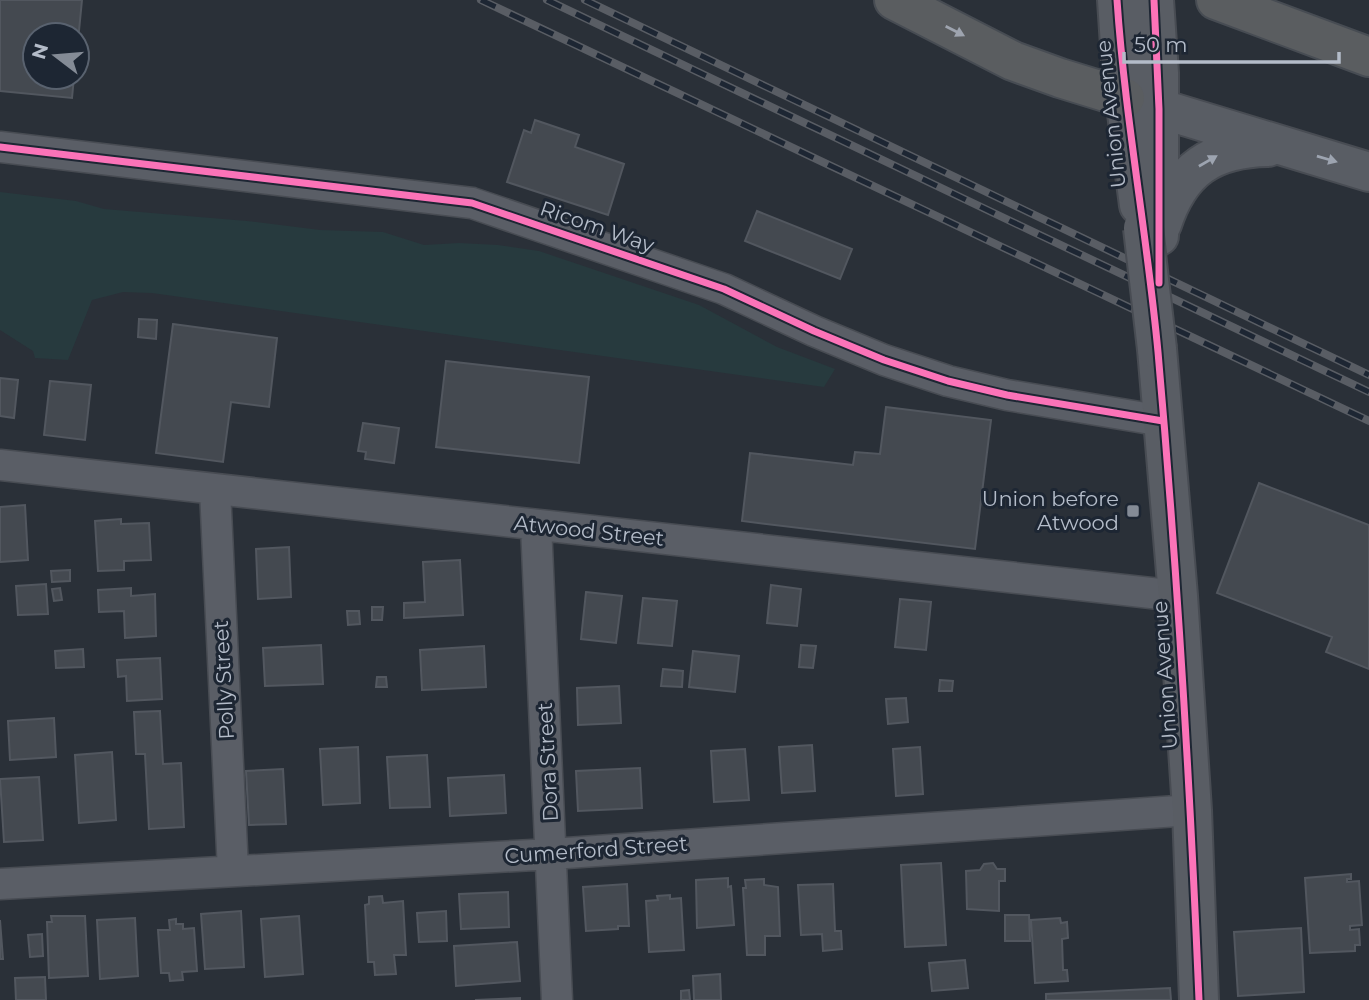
<svg xmlns="http://www.w3.org/2000/svg" width="1369" height="1000" font-family="Montserrat,sans-serif">
<style>
.green{fill:#273a3e}
.building{fill:#444950;stroke:#52575f;stroke-width:2}
.lines{fill:none;stroke-linecap:round;stroke-linejoin:round}
.street-casing{stroke:#484c53;stroke-width:33}
.secondary-casing{stroke:#484c53;stroke-width:42}
.highway-casing{stroke:#474c53;stroke-width:42}
.street{stroke:#5a5e66;stroke-width:30}
.secondary{stroke:#595d64;stroke-width:38}
.highway{stroke:#5a5d60;stroke-width:38}
.rail-casing{stroke:#595d64;stroke-width:8}
.rail{stroke:#1d2633;stroke-width:5;stroke-dasharray:16;stroke-linecap:butt}
.secondary-bridge-casing{stroke:#484c53;stroke-width:42;stroke-linecap:butt}
.secondary-bridge{stroke:#595d64;stroke-width:38}
.cycleway-casing{stroke:#1d2633;stroke-width:11}
.cycleway{stroke:#fb73b8;stroke-width:7}
.oneway{fill:#9ea4af}
.oneway2{fill:#9da4b0}
.poi-dot{fill:#848b96;stroke:#1d2633;stroke-width:2.5}
.labels{text-anchor:middle;stroke-width:6;stroke-linejoin:round;paint-order:stroke}
.street-label{font-size:21px;fill:#b4bcc9;stroke:#1d2633}
.poi-label{font-size:21px;fill:#b4bcc9;stroke:#1d2633;text-anchor:end}
</style>
<rect width="100%" height="100%" fill="#2a3038"/>
<path class="green" d="M0,192L76,201L104,209L247,221L320,230L383,232L424,245L459,243L498,245L539,251L699,305L777,347L835,369L824,387L152,293L123,292L92,300L68,360L35,358L33,351L0,330Z"/>
<path class="building" d="M0,0H82L77,51V35H35V77H74L72,98L0,91Z
M535,120L579,135L575,147L624,164L608,215L507,182L524,130L531,133Z
M757,211L852,249L840,279L745,241Z
M139,319L157,320L156,339L138,337Z
M173,324L277,338L269,407L231,402L223,462L156,453Z
M446,361L589,377L579,463L436,447Z
M0,378L18,380L14,418L0,416Z
M50,381L91,385L85,440L44,435Z
M886,407L991,420L975,549L742,521L750,453L853,465L855,452L880,454Z
M363,423L399,428L394,463L365,459L366,452L358,451Z
M1259,483L1369,525V669L1326,652L1332,637L1217,593Z
M25,505L28,560L0,562V507Z
M121,519V524L149,523L151,560L124,561V570L98,571L95,521Z
M289,547L291,597L258,599L256,549Z
M460,560L463,615L404,618V603L425,602L423,562Z
M70,570V581L52,582L51,571Z
M46,584L48,614L18,615L16,586Z
M771,585L801,589L797,626L767,623Z
M60,588L62,600L54,601L52,589Z
M131,588V596L155,594L156,636L125,638L124,611L99,612L98,590Z
M586,592L622,596L616,643L581,639Z
M643,598L677,601L672,646L638,643Z
M900,599L931,602L926,650L895,647Z
M372,607H383L382,620H372Z
M347,611H359L360,624L348,625Z
M321,645L323,684L265,686L263,648Z
M801,645L816,646L813,668L799,667Z
M484,646L486,687L422,690L420,650Z
M83,649L84,667L56,668L55,651Z
M693,651L739,656L735,692L689,687Z
M160,658L162,699L127,701L126,676L118,677L117,660Z
M663,669L683,671L682,687L661,686Z
M377,677H386L387,687H376Z
M940,680L953,681L952,691H939Z
M619,686L621,723L578,725L577,688Z
M906,698L908,722L888,724L886,699Z
M160,711L163,764L181,763L184,827L149,829L145,754H136L134,712Z
M54,718L56,757L10,760L8,721Z
M812,745L815,791L782,793L779,747Z
M358,747L360,803L323,805L320,749Z
M920,747L923,794L896,796L893,749Z
M745,749L749,800L714,802L711,751Z
M112,752L116,820L79,823L75,755Z
M427,755L430,807L390,808L387,757Z
M640,768L642,808L578,811L576,771Z
M283,769L286,824L249,825L246,771Z
M504,775L506,813L450,816L448,778Z
M39,777L43,840L4,842L0,779Z
M941,863L946,945L905,947L901,865Z
M993,863L997,869H1005V881H999V911L967,909L966,871L980,870L984,864Z
M1351,874V879H1347V882L1359,881L1362,925L1350,926V930L1359,929L1360,945H1355V951L1310,953L1305,878Z
M728,878V887L731,886L734,925L697,928L696,880Z
M764,879V885L778,887L780,936H765V955H747L743,888H746L745,880Z
M627,884L629,926H618V929L586,931L583,887Z
M833,884L835,931H841L842,949L823,951L822,934L801,935L798,885Z
M508,892L509,927L461,929L459,894Z
M670,895V899L681,898L684,950L649,952L646,901L658,900L657,896Z
M382,896L383,903L403,901L406,955H394L396,974L375,975L374,962H368L365,905L369,904V897Z
M241,911L244,967L205,969L201,914Z
M446,911L447,941L419,942L417,913Z
M1005,915H1029L1030,941H1005Z
M51,916H85L88,976L49,978L47,922H52Z
M299,916L303,974L265,977L261,919Z
M135,918L138,976L100,979L97,920Z
M1060,918L1061,923L1067,922L1068,938L1062,939L1063,970H1067L1068,981L1035,983L1031,920Z
M176,919V924H183V929L194,928L197,971L182,972L183,980L170,981L169,973H161L158,930H170L169,920Z
M0,920L3,959H0Z
M1301,928L1304,992L1238,996L1234,932Z
M42,934L43,956L30,957L28,935Z
M517,942L520,981L456,986L454,946Z
M965,960L968,988L932,991L929,963Z
M720,974L721,1000H694L693,976Z
M45,977L46,1000H16L15,978Z
M1170,988L1171,1000H1046V994Z
M689,990L690,1000H681V991Z
M520,998V1000H475Z"/>
<g class="lines">
<defs>
<path id="street" d="M0,147L472,203L724,289L814,331L884,360L948,381L1007,395L1163,421
M0,465L1178,596
M215,490L233,871
M536,525L557,1000
M0,884L552,854L1192,810"/>
<path id="secondary" d="M1117,0L1122,75L1139,205
M1154,0L1159,73V236
M1125,98L1369,172
M1162,224C1180,169 1212,148 1268,147
M1157,349L1178,596L1192,810L1199,1000"/>
<path id="highway" d="M894,0L1013,61L1060,78L1125,98
M1216,0L1369,57"/>
</defs>
<use href="#street" class="street-casing"/>
<use href="#secondary" class="secondary-casing"/>
<use href="#highway" class="highway-casing"/>
<use href="#street" class="street"/>
<use href="#secondary" class="secondary"/>
<use href="#highway" class="highway"/>
<defs>
<path id="rail" d="M481,0L1369,421
M547,0L1369,392
M585,0L1369,375"/>
</defs>
<use href="#rail" class="rail-casing"/>
<use href="#rail" class="rail"/>
<defs>
<path id="secondary-bridge" d="M1143,228L1157,349"/>
</defs>
<use href="#secondary-bridge" class="secondary-bridge-casing"/>
<use href="#secondary-bridge" class="secondary-bridge"/>
<defs>
<path id="cycleway" d="M1117,0C1125,118 1147,234 1158,352C1177,567 1190,783 1199,1000
M1154,0L1159,109V283
M0,147L472,203L724,289L814,331L884,360L948,381L1007,395L1163,421"/>
</defs>
<use href="#cycleway" class="cycleway-casing"/>
<use href="#cycleway" class="cycleway"/>
</g>
<defs><path id="oneway-solid" d="M-6-.8H1V-3.2L6.5 0L1 3.2V.8H-6Z" transform="scale(1.75)"/></defs>
<use class="oneway" href="#oneway-solid" transform="translate(955 31) rotate(27)"/>
<g class="oneway2">
<use href="#oneway-solid" transform="translate(1327 159) rotate(16)"/>
<use href="#oneway-solid" transform="translate(1208 161) rotate(-30)"/>
</g>
<rect class="poi-dot" x="1126" y="504" width="14" height="14" rx="3.5"/>
<g class="labels">
<g class="street-label">
<text transform="translate(1111 114) rotate(-96)" y="7">Union Avenue</text>
<text transform="translate(597 227) rotate(19)" y="7">Ricom Way</text>
<text transform="translate(589 531) rotate(6)" y="7">Atwood Street</text>
<text transform="translate(1165 675) rotate(-94)" y="7">Union Avenue</text>
<text transform="translate(224 680) rotate(-93)" y="7">Polly Street</text>
<text transform="translate(548 762) rotate(-93)" y="7">Dora Street</text>
<text transform="translate(596 850) rotate(-4)" y="7">Cumerford Street</text>
</g>
<g class="poi-label">
<text x="1119" y="506">Union before<tspan x="1119" dy="24">Atwood</tspan></text>
</g>
</g>
<g transform="translate(56 56) rotate(286)"><circle r="33" fill="#1d2633" stroke="#59626f" stroke-width="2"/>
<path d="M0-5L12 26L0 18L-12 26Z" fill="#848b96"/>
<text y="-10" font-size="19" font-weight="bold" text-anchor="middle" fill="#b4bcc9">N</text>
</g>
<path d="M1124 52v10h215v-10" fill="none" stroke="#b4bcc9" stroke-width="3.5"/>
<text x="1134" y="52" font-size="21" fill="#b4bcc9" stroke="#1d2633" stroke-width="5" paint-order="stroke">50 m</text>
</svg>
